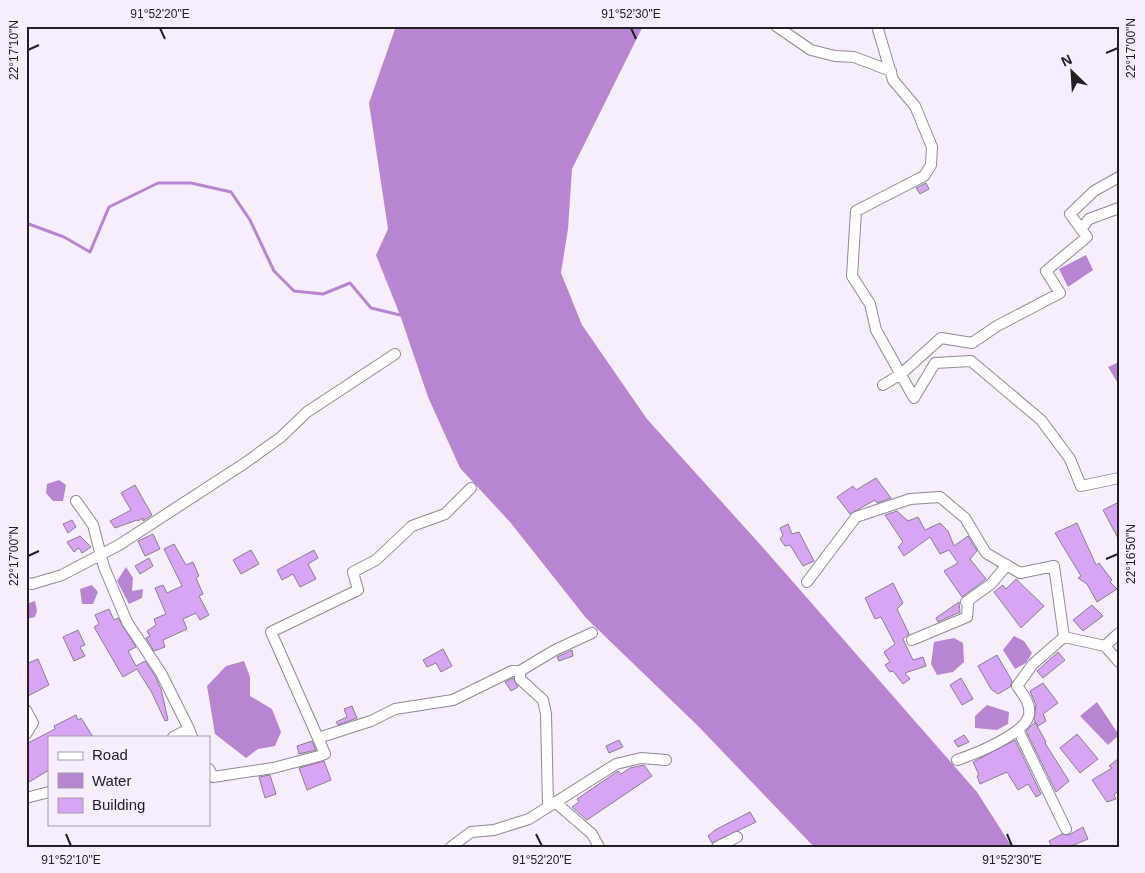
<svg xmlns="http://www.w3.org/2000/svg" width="1145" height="873" font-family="Arial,sans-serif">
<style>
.water{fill:#b785d1}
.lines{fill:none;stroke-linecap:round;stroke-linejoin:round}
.stream{stroke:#b785d1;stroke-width:3}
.building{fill:#d8a5f4;stroke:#89808e}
.street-casing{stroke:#918896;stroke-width:12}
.street{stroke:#fff;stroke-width:10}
.ticks{fill:none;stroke:#232025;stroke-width:2}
.neatline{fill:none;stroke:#232025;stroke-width:2}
.ticks-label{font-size:12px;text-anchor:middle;fill:#232025}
</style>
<rect width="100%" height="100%" fill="#f7eefd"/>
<path class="water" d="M396,26H643L572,169L568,229L561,273L582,325L647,419L766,551L977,792L1012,847H814L698,726L586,618L510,522L460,468L428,397L400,315L376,255L388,229L369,103Z
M1086,255L1093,270L1068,287L1059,269Z
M1119,362V385L1108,367Z
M59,480L66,485L63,501H53L46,493L47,484Z
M126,567L133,578L132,591L143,589L142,598L129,604L117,581Z
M92,585L98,592L93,604H82L80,589Z
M35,601L37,611L35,617L26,619V604Z
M1014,636L1024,641L1032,653L1026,663L1015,669L1003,650Z
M954,638L963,643L964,662L953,672L937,675L931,664L934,642Z
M244,661L250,677V696L272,709L281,732L275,746L258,749L246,758L215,734L207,686L226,666Z
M1097,702L1119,735L1108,745L1080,716Z
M987,705L1009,712L1008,724L997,730L975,728V716Z"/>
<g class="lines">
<path class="stream" d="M26,223L64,237L90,252L109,207L158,183H191L231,192L250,220L274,271L294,291L323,294L350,283L371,308L400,315L403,312"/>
</g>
<path class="building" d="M926,183L929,189L920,194L916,188Z
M876,478L891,498L877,503L875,500L850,514L837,497L853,486L856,490Z
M135,485L152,515L143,521V518L138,521L137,520L115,528L110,521L131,510L121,493Z
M1119,502V540L1103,510Z
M897,511L908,521L918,517L925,530L940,523L948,531L954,546L968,536L977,551L970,559L986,579L962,597L944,571L958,563L949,550L940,554L930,537L904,556L898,547L903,542L885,515Z
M72,520L76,527L68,533L63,524Z
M1077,523L1096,565L1099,563L1112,580L1110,582L1117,589L1097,602L1087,584L1078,578L1081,576L1055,533Z
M788,524L792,534L799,532L814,561L803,566L790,545L785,546L780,539L783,535L780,528Z
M153,534L160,549L145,556L138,541Z
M80,536L91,547L82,553L79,548L74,552L67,542Z
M174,544L186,565L193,562L199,576L196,578L203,594L199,596L209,615L200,620L196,613L183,619L187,629L163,640L165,647L154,651L146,638L150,636L147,631L156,625L154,619L166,614L155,588L163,585L167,593L182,586L164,549Z
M251,550L259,564L241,574L233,560Z
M314,550L318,558L308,564L316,579L300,587L293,574L282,580L277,570Z
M149,558L153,566L140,574L135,566Z
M1016,579L1044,606L1021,628L994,592L1003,585L1006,589Z
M893,583L903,603L897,609L909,634L903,639L913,660L923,657L926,666L905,673L910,679L903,684L893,671L890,672L885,665L890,662L884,652L895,644L881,617L875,619L865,598Z
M959,602L960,612L938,622L936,618Z
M1092,605L1103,616L1083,631L1073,620Z
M109,609L114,620L118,618L136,647L128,651L136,666L145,661L155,676L161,689L168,720L165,721L152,693L137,669L123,677L94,627L99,624L95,615Z
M78,630L85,645L80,647L85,656L74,661L63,637Z
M443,649L452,666L441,672L436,663L427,667L423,660Z
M572,650L573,656L559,661L557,657Z
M1058,652L1065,660L1043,678L1037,671Z
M997,655L1012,681L1010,687L998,694L991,689L978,666Z
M38,659L49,685L26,697V664Z
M513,678L518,687L511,691L505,682Z
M961,678L973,699L962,705L950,685Z
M1043,683L1058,703L1043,714L1046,721L1038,726L1034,720L1036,705L1030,691Z
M352,706L357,718L338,725L336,722L347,717L344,709Z
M76,715L78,720L81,718L93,737H49V770L26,784V744L55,729L54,726Z
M1035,722L1046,742L1045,743L1069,781L1056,792L1026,731Z
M1077,734L1098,759L1080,773L1060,748Z
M964,735L969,742L958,747L954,741Z
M619,740L623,747L609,753L606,746Z
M1015,740L1041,794L1036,797L1028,784L1018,790L1007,772L980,784L977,776L979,775L973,762Z
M312,741L316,750L299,754L297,746Z
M1119,758V790L1114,795L1116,799L1107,802L1092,780L1112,768L1109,766Z
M324,761L331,780L307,790L299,768Z
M644,765L652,776L587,820L572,807L579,802L577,799L618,771L621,774L630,768Z
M270,775L276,794L265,798L259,777Z
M750,812L756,822L712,843L708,836L715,830Z
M1083,827L1088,839L1074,845L1052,847L1049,841L1062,834L1069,835Z"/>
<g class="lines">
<defs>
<path id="street" d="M776,26L811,50L835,56L854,57L891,71
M877,26L893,80L915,106L932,147L931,165L924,176L856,211L852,276L870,304L876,330L914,398L935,363L971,361L1041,420L1070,459L1081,486L1119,478
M1081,229L1089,219L1119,208
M883,385L901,374L941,338L972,343L997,326L1060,293L1046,271L1087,237L1070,214L1094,191L1119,177
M471,488L445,514L412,526L376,560L353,572L358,590L271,632L318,738L371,721L395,709L453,700L512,671H520
M76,501L93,525L104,567L127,622L161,673L189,729
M807,582L856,517L910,499L940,497L965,518L986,553L1020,573L1054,566L1064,637
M26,583L32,584L62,575L119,545L245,463L281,437L307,412L395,354
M912,640L967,617L968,605L966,602L991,584L1007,565
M1105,646L1119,633
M26,710L33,723L26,734
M1018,730L1066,829
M173,737L189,729L192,737
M957,760C975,754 1025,734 1029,715C1031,704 1023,694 1017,686L1033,664L1064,637L1105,646L1119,662
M209,769L213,777L273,768L319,756L325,754L318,738
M26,798L49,792
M555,802L592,834L599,847
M548,806L546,714L543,700L520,679V671L555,650L592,633
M451,847L471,832L494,830L529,819L616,764L641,758L666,760
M717,847L737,837"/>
</defs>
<use href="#street" class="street-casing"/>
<use href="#street" class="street"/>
</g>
<path class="ticks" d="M160,28L165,39M631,28L636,39M28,50L39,45M1106,53L1118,48M28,556L39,551M1106,559L1118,554M66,834L71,846M536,834L542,846M1007,834L1012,846"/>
<rect width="1145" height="873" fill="none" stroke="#f7eefd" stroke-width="55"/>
<rect x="48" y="736" width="162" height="90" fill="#f7eefd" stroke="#a29ca7"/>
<rect x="58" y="752" width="25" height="8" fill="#ffffff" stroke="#a29ca7"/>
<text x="92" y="760" font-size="15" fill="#232025">Road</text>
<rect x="58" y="773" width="25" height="15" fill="#b785d1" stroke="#a29ca7"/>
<text x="92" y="786" font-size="15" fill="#232025">Water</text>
<rect x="58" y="798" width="25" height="15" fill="#d8a5f4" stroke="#a29ca7"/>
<text x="92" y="810" font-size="15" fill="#232025">Building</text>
<g transform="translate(1072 72) rotate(335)" stroke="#f7eefd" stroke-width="4" paint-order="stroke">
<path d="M0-4L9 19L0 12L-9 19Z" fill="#232025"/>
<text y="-8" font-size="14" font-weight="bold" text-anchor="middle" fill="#232025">N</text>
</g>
<rect x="28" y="28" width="1090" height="818" class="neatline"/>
<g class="ticks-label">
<text x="160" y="18">91°52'20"E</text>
<text x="631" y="18">91°52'30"E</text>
<text transform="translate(1131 48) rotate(-90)" y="4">22°17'00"N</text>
<text transform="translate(14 50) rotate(-90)" y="4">22°17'10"N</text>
<text transform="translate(1131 554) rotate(-90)" y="4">22°16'50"N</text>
<text transform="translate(14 556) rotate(-90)" y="4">22°17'00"N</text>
<text x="71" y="864">91°52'10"E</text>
<text x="542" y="864">91°52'20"E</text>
<text x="1012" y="864">91°52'30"E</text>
</g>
</svg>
